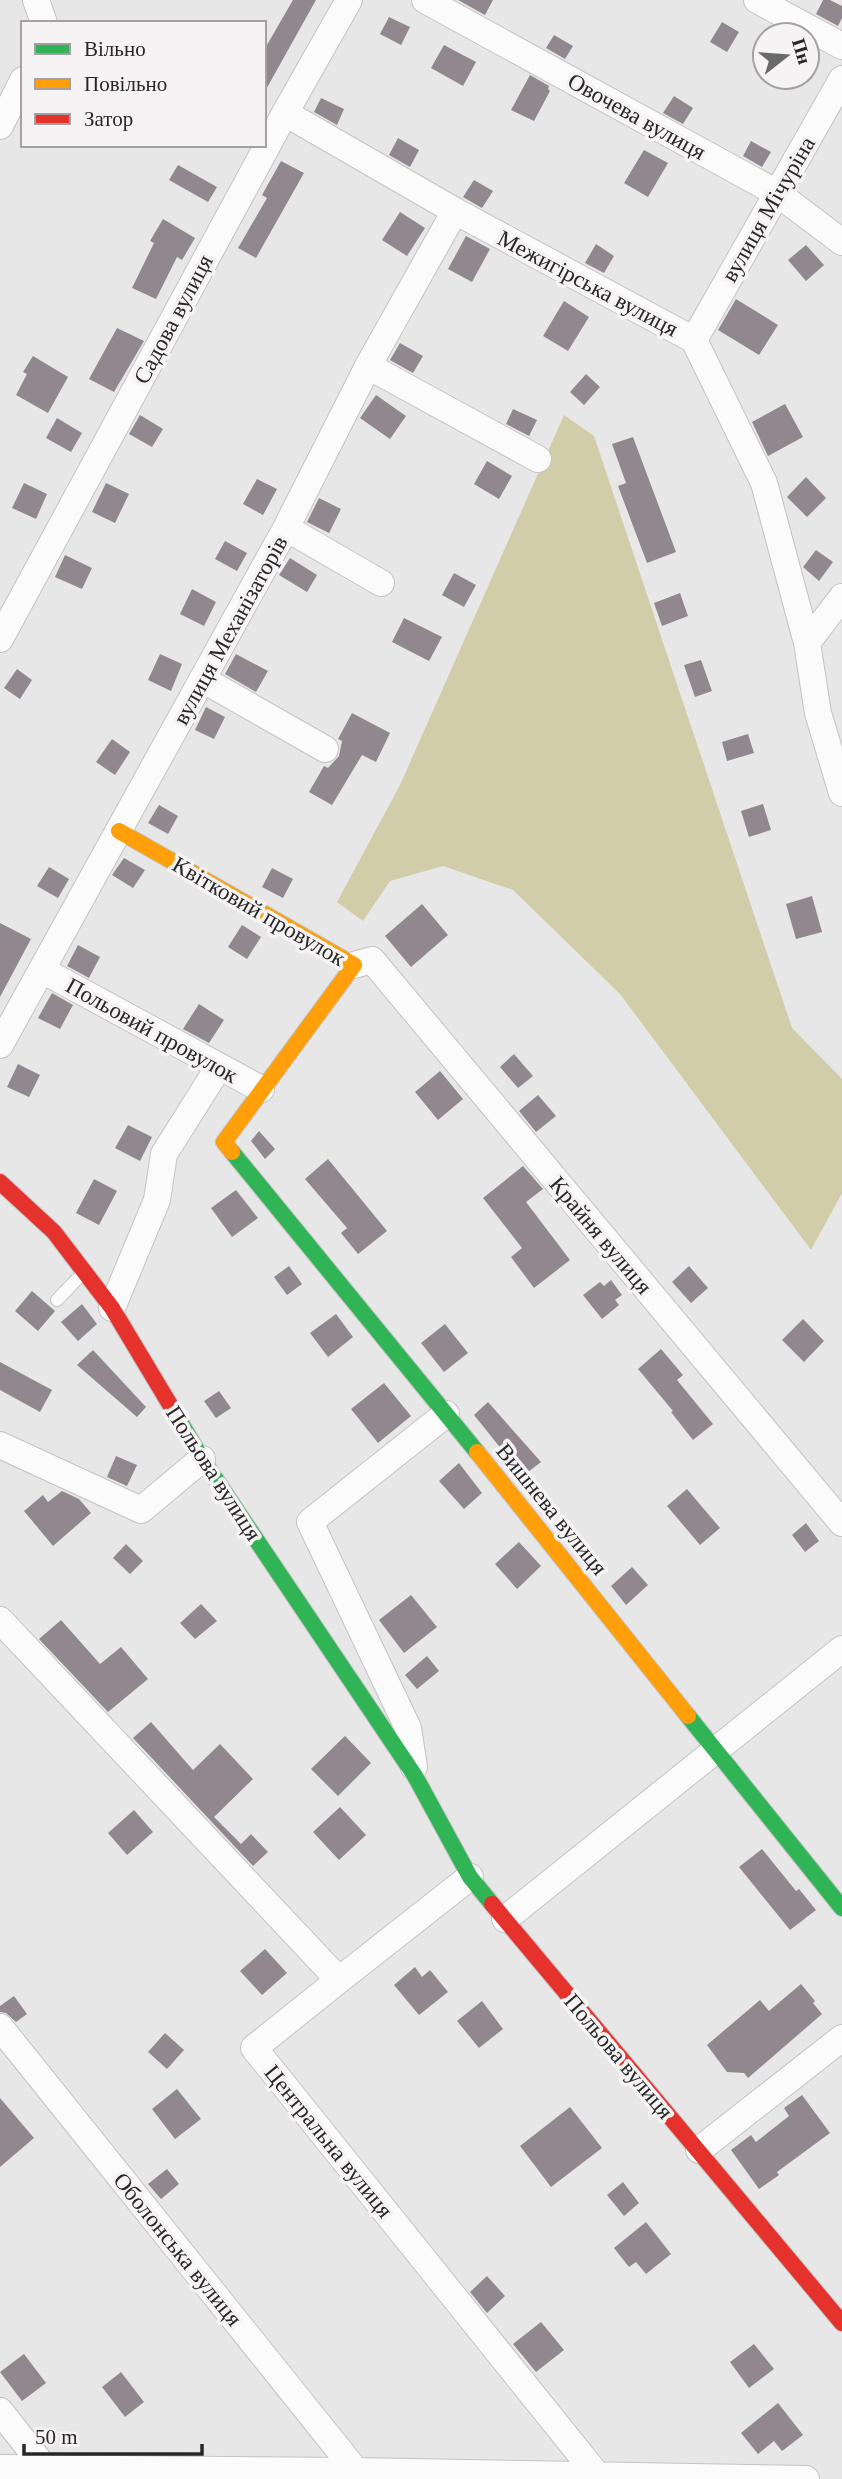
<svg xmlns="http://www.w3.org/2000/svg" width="842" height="2479" font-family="'Times New Roman',serif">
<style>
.forest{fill:#d1cda9}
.building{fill:#91878e}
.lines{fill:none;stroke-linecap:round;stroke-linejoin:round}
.lane-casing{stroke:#c4c3c4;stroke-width:14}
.street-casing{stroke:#c4c3c4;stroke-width:28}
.fast-casing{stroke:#c4c3c4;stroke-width:18}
.slow-casing{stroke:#c4c3c4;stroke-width:18}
.jam-casing{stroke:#c4c3c4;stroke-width:18}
.lane{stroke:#fcfbfc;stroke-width:12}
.street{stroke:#fcfbfc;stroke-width:26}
.fast{stroke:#30b455;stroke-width:16}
.slow{stroke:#ff9f0a;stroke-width:16}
.jam{stroke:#e5322d;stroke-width:16}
.labels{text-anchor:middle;stroke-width:7;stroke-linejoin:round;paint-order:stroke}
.street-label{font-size:23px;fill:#282728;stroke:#f6f3f5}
</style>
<rect width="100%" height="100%" fill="#e8e7e8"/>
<path class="forest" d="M564,415L594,436L792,1028L842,1079V1193L811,1250L620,994L513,890L443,866L390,881L363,921L337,902L400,785Z"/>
<path class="building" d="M293,0H316L264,93V50Z
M458,0H493L485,15Z
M823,0H830L842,6V18L838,26L816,14Z
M389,17L410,27L401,45L380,34Z
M722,22L739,32L727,52L710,42Z
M554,35L573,46L565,59L546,48Z
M444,45L476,62L463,86L431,68Z
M530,75L549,86L548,89L550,91L534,121L511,110Z
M674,96L693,108L683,124L663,113Z
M321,98L344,109L337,125L314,112Z
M398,138L419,150L410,167L389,155Z
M751,141L771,152L762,167L743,156Z
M644,150L668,163L648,197L624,183Z
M281,161L304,173L256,258L238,248L267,198L262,195Z
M178,165L217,187L208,202L169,180Z
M474,180L493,191L482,208L463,197Z
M400,212L425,228L407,256L382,240Z
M163,219L195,238L182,260L177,257L156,299L132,288L154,243L150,241Z
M466,236L490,249L472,282L448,269Z
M596,244L614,256L604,273L585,263Z
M806,245L824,265L806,281L788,260Z
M736,299L778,325L759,355L718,330Z
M564,301L589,317L568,351L543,336Z
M117,328L144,341L114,392L89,379Z
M400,343L423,356L413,373L390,360Z
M33,356L68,377L48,413L16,395L27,374L23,372Z
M586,374L600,387L584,405L570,392Z
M376,395L406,416L390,439L360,418Z
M785,404L803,437L768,456L752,422Z
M513,409L537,420L529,436L506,424Z
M140,415L163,429L152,447L129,434Z
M57,418L82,433L71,452L46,438Z
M633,437L676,552L647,563L618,486L626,483L612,444Z
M487,461L512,476L499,499L474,484Z
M806,477L826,498L807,517L787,497Z
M257,479L277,489L263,515L243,504Z
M24,483L47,494L36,519L12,508Z
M106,483L129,494L115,523L92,512Z
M319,498L341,509L329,533L307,522Z
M225,541L247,553L237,571L215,559Z
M816,550L833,562L819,581L803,567Z
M65,555L92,568L82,589L55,577Z
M290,558L317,575L307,592L279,575Z
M454,573L476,585L464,607L442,595Z
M192,589L216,602L204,626L180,614Z
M680,593L688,616L662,626L654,603Z
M404,618L442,637L429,661L392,642Z
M160,654L182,664L171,691L148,680Z
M236,654L268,671L256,692L225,674Z
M701,660L712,691L695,697L684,665Z
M17,669L32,680L20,699L4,688Z
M206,707L225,717L214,739L195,730Z
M352,713L390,733L376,762L362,755L332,805L309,792L324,766L328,768L339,756L342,741L338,739Z
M748,734L754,753L727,761L722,742Z
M112,739L130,752L115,775L96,762Z
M763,804L771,830L749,837L741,811Z
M159,805L178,816L168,834L148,823Z
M124,858L145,870L133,888L112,875Z
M49,867L69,879L58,898L37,886Z
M272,868L293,879L283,898L262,887Z
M812,896L822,932L796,939L786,904Z
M422,904L448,935L411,967L385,936Z
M0,923L31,939L0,997Z
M242,925L261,937L247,959L228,947Z
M78,945L100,957L89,978L67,966Z
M52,993L73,1005L60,1029L38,1018Z
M199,1004L224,1020L209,1043L183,1029Z
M514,1054L533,1076L518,1088L500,1067Z
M18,1064L40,1075L29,1097L7,1087Z
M440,1071L463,1099L438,1120L415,1092Z
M538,1095L556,1116L536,1132L519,1111Z
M128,1125L152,1137L140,1161L115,1148Z
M259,1131L275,1149L265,1159L251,1141Z
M328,1159L387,1231L358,1254L341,1233L347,1228L305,1179Z
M523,1166L543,1189L526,1202L570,1260L534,1288L511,1257L522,1248L483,1198Z
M94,1179L117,1191L99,1225L76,1213Z
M236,1190L258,1218L232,1237L211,1208Z
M289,1266L302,1284L287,1295L274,1277Z
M689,1266L708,1288L691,1303L672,1282Z
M611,1280L622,1295L615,1300L619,1305L602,1319L583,1295L600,1282L604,1286Z
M32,1291L55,1311L38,1331L15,1311Z
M82,1304L97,1324L78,1341L61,1322Z
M336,1314L353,1337L328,1357L310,1333Z
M803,1319L824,1341L804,1362L782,1340Z
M445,1324L468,1353L444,1372L421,1343Z
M661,1349L683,1375L677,1380L713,1424L693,1440L671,1412L673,1411L638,1369Z
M93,1350L146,1407L137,1417L77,1365Z
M0,1362L52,1390L40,1412L0,1390Z
M384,1383L411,1416L378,1443L351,1409Z
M219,1391L231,1408L216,1418L204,1401Z
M488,1402L541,1462L523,1476L474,1415Z
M116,1456L137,1465L127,1486L107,1477Z
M459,1463L482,1493L464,1509L439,1481Z
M687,1489L720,1528L700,1545L667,1506Z
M62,1491L79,1499L91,1513L53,1546L24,1511L43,1495L48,1502Z
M806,1523L819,1541L805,1552L792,1535Z
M519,1542L541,1566L517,1589L495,1564Z
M126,1544L143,1561L130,1574L113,1558Z
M632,1567L648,1585L626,1605L611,1586Z
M411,1595L437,1627L404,1653L379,1620Z
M201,1604L217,1621L195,1639L180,1623Z
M61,1620L100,1664L121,1647L148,1679L108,1712L39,1639Z
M427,1656L439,1671L417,1689L405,1675Z
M151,1722L193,1770L220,1744L253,1779L214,1817L241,1844L251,1834L268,1852L253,1866L133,1738Z
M345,1736L371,1763L338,1796L311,1769Z
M340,1807L366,1835L339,1860L313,1832Z
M134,1810L153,1832L127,1855L108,1833Z
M762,1849L796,1891L799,1889L816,1910L790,1930L739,1867Z
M265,1949L287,1973L262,1995L240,1971Z
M415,1967L422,1977L430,1970L448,1992L419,2015L394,1985Z
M801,1984L815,2001L813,2003L822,2014L748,2078L744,2073L727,2072L707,2045L760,2000L769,2011Z
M14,1996L27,2014L16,2022L6,2013L0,2012V2006Z
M482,2001L503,2029L479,2048L457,2021Z
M165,2033L184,2050L167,2069L148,2052Z
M177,2089L201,2119L175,2139L152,2109Z
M802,2095L830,2133L777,2172L779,2175L759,2189L731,2150L751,2135L756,2142L789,2116L784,2108Z
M0,2098L34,2138L0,2167Z
M570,2107L602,2148L551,2187L520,2146Z
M167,2169L179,2184L161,2199L148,2184Z
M623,2182L639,2203L624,2216L607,2195Z
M646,2222L671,2254L646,2274L636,2262L629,2267L614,2248Z
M487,2276L505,2296L487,2313L470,2292Z
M541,2322L564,2350L536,2372L513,2344Z
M754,2344L774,2369L749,2388L730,2362Z
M24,2354L46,2383L22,2401L0,2372Z
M121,2372L144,2402L125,2417L102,2387Z
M778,2403L803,2435L782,2451L774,2441L758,2454L741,2433Z"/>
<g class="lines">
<defs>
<path id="lane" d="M57,1300L81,1275"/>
<path id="street" d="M36,0L44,23
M425,0L777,193L842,242
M757,0L842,46
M285,113L455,211L694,340L764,483L807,643L818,713L842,793
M0,126L23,80
M694,340L842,79
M368,366L538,459
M286,528L381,583
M0,639L285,113L349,0
M807,643L842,597
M202,679L325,749
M354,965L372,960L842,1523
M42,970L261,1089
M0,1045L286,528L368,366L455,211
M112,1308L157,1200L164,1154L215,1073
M0,1445L141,1510L202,1459
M0,1620L339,1980L254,2048L597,2475
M414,1767L408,1728L310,1522L446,1414
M505,1919L842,1649
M339,1980L470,1877
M0,2027L356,2471
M699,2150L842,2038
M0,2411L44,2467
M0,2468L356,2471L806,2479"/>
<path id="fast" d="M232,1152L477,1452
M172,1408L202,1459L415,1776L470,1877L492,1904
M688,1716L842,1908"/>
<path id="slow" d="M119,831L354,965L224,1142L232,1152
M477,1452L688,1716"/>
<path id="jam" d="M0,1182L54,1232L112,1308L172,1408
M492,1904L842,2323"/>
</defs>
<use href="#lane" class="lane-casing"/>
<use href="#street" class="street-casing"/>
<use href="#fast" class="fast-casing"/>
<use href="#slow" class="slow-casing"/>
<use href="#jam" class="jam-casing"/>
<use href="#lane" class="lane"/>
<use href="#street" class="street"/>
<use href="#fast" class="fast"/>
<use href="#slow" class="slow"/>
<use href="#jam" class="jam"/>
</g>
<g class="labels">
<g class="street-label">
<text transform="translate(637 116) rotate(29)" y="8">Овочева вулиця</text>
<text transform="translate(768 209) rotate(-60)" y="8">вулиця Мічуріна</text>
<text transform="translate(588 283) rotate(28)" y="8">Межигірська вулиця</text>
<text transform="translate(173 319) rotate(-62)" y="8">Садова вулиця</text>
<text transform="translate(230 630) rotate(-61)" y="8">вулиця Механізаторів</text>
<text transform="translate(259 911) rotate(30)" y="8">Квітковий провулок</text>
<text transform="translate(152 1030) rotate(29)" y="8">Польовий провулок</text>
<text transform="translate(601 1235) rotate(50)" y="8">Крайня вулиця</text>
<text transform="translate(214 1473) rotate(57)" y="8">Польова вулиця</text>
<text transform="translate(552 1509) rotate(51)" y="8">Вишнева вулиця</text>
<text transform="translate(619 2056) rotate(50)" y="8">Польова вулиця</text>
<text transform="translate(329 2141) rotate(51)" y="8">Центральна вулиця</text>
<text transform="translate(178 2249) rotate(51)" y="8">Оболонська вулиця</text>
</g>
</g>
<rect x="21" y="21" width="245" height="126" fill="#f6f3f5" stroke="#a4a1a3" stroke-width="2"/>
<rect x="35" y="44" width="35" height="10" fill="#30b455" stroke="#a4a1a3" stroke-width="2"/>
<text x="84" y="56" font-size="21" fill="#282728">Вільно</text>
<rect x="35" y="79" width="35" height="10" fill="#ff9f0a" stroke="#a4a1a3" stroke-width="2"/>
<text x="84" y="91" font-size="21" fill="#282728">Повільно</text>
<rect x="35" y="114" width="35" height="10" fill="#e5322d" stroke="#a4a1a3" stroke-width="2"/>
<text x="84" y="126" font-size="21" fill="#282728">Затор</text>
<g transform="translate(786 56) rotate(73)"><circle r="33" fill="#f6f3f5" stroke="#a4a1a3" stroke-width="2"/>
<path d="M0-5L12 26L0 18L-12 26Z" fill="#6b6a6b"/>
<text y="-10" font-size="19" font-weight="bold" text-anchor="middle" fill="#282728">Пн</text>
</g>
<path d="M24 2444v10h178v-10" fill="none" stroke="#282728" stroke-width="3.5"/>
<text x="35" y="2444" font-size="21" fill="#282728" stroke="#f6f3f5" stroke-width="5" paint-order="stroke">50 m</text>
</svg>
